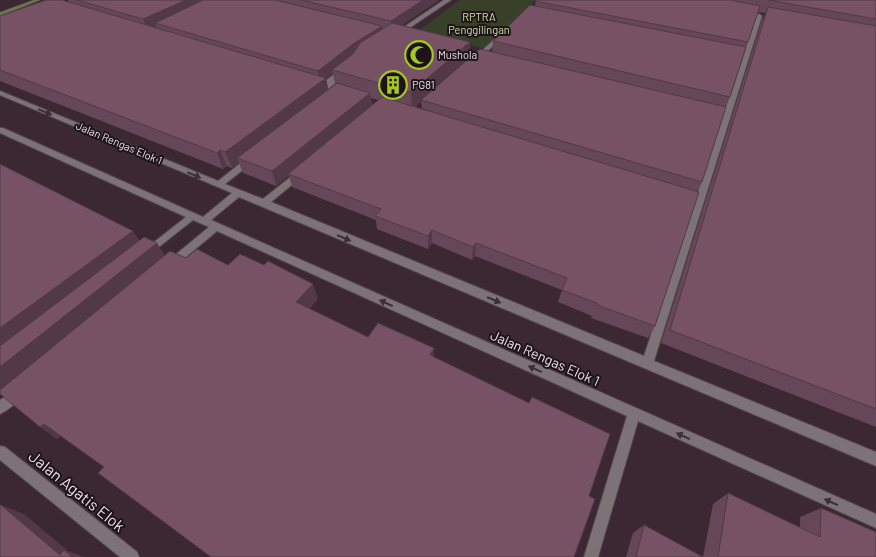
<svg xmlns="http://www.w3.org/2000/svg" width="876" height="557" font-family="Barlow,sans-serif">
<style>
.green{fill:#39402a}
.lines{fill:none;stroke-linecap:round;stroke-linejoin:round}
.stream{fill:#68744f;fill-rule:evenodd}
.service-casing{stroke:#58454f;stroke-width:2}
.minor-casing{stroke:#58454f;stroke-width:2}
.service{fill:#7c7277;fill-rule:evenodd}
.minor{fill:#7c7277;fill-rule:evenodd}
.wall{fill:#664757;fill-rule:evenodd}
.shaded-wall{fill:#533947}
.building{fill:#775265;stroke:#533947}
.oneway{fill:#3a3035}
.labels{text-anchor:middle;stroke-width:4;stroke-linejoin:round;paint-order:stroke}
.far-park-label{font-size:11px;fill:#cfe2a3;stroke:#1d1419}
.far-poi-label{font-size:11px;fill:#eddfe5;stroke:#1d1419;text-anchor:start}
.far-street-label{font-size:11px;fill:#eddfe5;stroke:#1d1419}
.street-label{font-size:14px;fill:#eddfe5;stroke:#1d1419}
.near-street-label{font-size:16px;fill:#eddfe5;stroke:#1d1419}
</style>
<rect width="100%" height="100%" fill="#3c2832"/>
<path class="green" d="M460,0H536L486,49L418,31Z"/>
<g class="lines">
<path class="stream" d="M33,0H41L0,16V12Z"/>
<defs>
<path id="service" d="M341,69L346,70L324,87H320V85Z"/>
<path id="minor" d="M444,0H451L399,35H395V33Z
M759,14L762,16L654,361L876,452V466L239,197L211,220L876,514V528L638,421L598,557H584L627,416L217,231L174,267H168L166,264L168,261L209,227L193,220L150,254H144L142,252L144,250L186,217L0,133V128H3L203,217L232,193L0,95V91L218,181L247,158H253V162L225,184L263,199L298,171H304V175L271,202L644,356L756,16Z
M501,33L506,34L477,61H473V59Z
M342,73L347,74L328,89H324V87Z
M18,388L22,389L24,393C20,401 8,410 0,414V400Z
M0,446L5,447L137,552L139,557H120L0,460Z"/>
</defs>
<use href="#service" class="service-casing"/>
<use href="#minor" class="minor-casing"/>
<use href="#service" class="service"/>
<use href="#minor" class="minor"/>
</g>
<path class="wall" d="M68,0H439L401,25L470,42L469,58L492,52L493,41L535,6L536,0H876V427L661,343L762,20L766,13L758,12L730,97L725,107L702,182L697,192L655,326L648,338L591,318L592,316L558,302L562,290L475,256L472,260L432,243L428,249L377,229L376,220L292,187L289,175L276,186L243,173L239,163L232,168L227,166L223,169L0,81V16L69,2ZM333,73L335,85L328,90L326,78ZM371,98L379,100L372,106ZM421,101L422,109L415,107Z
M728,493L800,528V517L821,508L876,557H703L713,504Z
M644,525L703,557H626L633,533Z"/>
<path class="shaded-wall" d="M186,0H213L155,23L156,26L148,30L143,19Z
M423,0H439L392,32L391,21Z
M382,26L383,37L332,70L333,73L322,81L326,78L329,94L237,158L239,163L232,168L225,152L320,82L318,71L353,44Z
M470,42L469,59L412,110L411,92Z
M370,93L372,107L288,174L289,175L276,186L272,171Z
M220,150L227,166L223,169L217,153Z
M432,230V243L428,249V236Z
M133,231L144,247L0,357V328Z
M157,243L167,259L0,391V367Z
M476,243L475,256L472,260L473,247Z
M313,284L318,299L302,317L296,302Z
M434,348V362L430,355Z
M44,424L61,436L57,439L40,427Z
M1,505L24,514L68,551L84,557H66L60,555Z"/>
<path class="building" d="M46,0H62L326,78L225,152L220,150L217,153L0,70V16Z
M77,0H186L143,19Z
M203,0H275L382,26L353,44L318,71L155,23Z
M301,0H423L391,21Z
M536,0H730L760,6L748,42L535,1Z
M768,0H876V19Z
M530,5L746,47L730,97L493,41Z
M768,7L876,26V409L670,330Z
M392,23L470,42L411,92L332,70L353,54L360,43Z
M480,49L726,107L702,182L421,100Z
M337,83L370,93L272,171L237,158Z
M382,97L699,192L655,326L597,305V303L562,290L567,278L476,243L473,247L432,230L428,236L375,216L381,209L288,174Z
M0,164L133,231L0,328Z
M144,237L157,243L0,367V346Z
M197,249L228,265L240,254L264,265L268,261L313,284L296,302L368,337L378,323L434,348L430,355L529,403L532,397L610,434L589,496L595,499L574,557H211L98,473L104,467L44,424L40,427L0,394V390L170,251L186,258Z
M728,493L820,537L821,508L876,532V557H718Z
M0,505H1L60,555L64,550L72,557H0Z
M644,525L703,557H636Z"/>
<defs><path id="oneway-solid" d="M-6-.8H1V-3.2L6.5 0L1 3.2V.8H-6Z" transform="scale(1.25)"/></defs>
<g class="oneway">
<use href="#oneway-solid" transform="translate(45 112) rotate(23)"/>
<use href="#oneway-solid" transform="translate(194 175) rotate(23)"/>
<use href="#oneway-solid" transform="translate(344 238) rotate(23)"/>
<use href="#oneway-solid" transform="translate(494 300) rotate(23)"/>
<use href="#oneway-solid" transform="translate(386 303) rotate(-156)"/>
<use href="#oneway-solid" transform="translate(535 369) rotate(-156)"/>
<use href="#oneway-solid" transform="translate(683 436) rotate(-156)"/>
<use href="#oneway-solid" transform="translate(831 502) rotate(-156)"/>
</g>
<defs>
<symbol id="mosque-ring" viewBox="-11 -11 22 22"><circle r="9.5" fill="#1d1419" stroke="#a4c824" stroke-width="1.5"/><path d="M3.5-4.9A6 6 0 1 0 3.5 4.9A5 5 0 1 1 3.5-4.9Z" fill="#a4c824"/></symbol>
<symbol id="building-ring" viewBox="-11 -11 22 22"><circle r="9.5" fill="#1d1419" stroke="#a4c824" stroke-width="1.5"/><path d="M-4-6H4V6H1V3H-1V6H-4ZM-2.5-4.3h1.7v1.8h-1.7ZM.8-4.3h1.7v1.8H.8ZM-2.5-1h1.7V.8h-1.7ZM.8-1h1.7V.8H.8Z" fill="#a4c824"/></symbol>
</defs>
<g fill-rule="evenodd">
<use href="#mosque-ring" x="403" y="39" width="32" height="32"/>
<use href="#building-ring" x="377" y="69" width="32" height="32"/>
</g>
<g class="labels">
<g class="far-park-label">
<text x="479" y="21">RPTRA<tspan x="479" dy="13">Penggilingan</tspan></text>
</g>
<g class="far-poi-label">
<text x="438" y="59">Mushola</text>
<text x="412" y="89">PG81</text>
</g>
<g class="far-street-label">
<text transform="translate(119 143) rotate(23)" y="4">Jalan Rengas Elok 1</text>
</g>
<g class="street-label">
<text transform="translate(545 358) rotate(24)" y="5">Jalan Rengas Elok 1</text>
</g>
<g class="near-street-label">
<text transform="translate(77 491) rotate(39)" y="6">Jalan Agatis Elok</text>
</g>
</g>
</svg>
